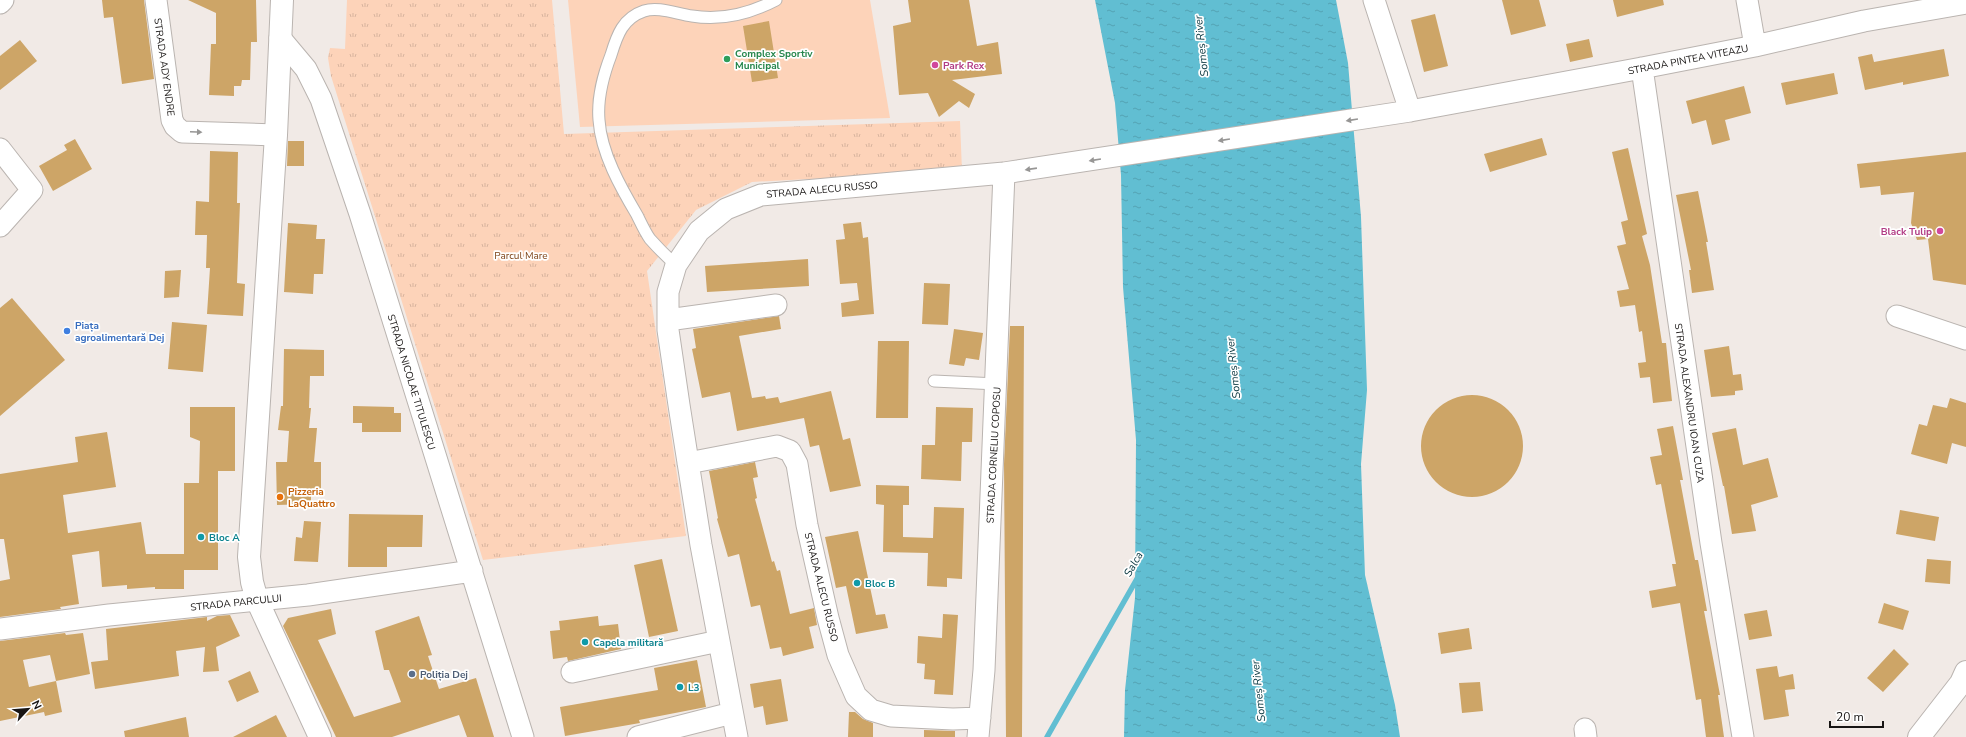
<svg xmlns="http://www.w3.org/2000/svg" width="1966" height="737" font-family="'Nunito Sans',sans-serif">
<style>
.grass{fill:#fdd3b9}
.park{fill:url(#park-tufts)}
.water{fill:url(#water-ripples)}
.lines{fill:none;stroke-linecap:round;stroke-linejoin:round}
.stream{stroke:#61bed2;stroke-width:5.5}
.building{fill:#cda567;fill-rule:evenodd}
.service-casing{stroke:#bab4b0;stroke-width:13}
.minor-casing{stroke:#bab4b0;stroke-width:23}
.secondary-casing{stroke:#bab4b0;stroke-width:24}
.trunk-casing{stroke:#bab4b0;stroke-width:24}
.service{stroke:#fff;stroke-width:11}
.minor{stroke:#fff;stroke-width:21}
.secondary{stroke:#fff;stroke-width:22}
.trunk{stroke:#fff;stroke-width:22}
.oneway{fill:#979695}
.leisure-dot{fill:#2e9e5b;stroke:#fff;stroke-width:1.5}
.hotel-dot{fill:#d1479c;stroke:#fff;stroke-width:1.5}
.shop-dot{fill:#3f7fe0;stroke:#fff;stroke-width:1.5}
.food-dot{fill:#e8710a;stroke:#fff;stroke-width:1.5}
.culture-dot{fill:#0f9aa8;stroke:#fff;stroke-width:1.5}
.service-dot{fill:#5c6f8a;stroke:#fff;stroke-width:1.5}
.labels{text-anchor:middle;stroke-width:3.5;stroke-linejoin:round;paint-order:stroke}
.leisure-label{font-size:10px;font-weight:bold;fill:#27864d;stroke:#fff;text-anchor:start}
.street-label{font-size:10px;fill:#181514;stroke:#fff}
.hotel-label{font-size:10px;font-weight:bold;fill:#b23c85;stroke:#fff;text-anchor:start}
.park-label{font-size:10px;fill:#7d4216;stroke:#fff}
.shop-label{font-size:10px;font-weight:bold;fill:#366cbe;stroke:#fff;text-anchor:start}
.food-label{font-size:10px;font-weight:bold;fill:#c56008;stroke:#fff;text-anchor:start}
.culture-label{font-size:10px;font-weight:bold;fill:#0d838f;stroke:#fff;text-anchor:start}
.service-label{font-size:10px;font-weight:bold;fill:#4e5e75;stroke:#fff;text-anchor:start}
.water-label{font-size:11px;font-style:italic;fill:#02313a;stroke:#fff}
</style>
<defs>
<pattern id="park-tufts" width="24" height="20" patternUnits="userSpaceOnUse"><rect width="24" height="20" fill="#fdd3b9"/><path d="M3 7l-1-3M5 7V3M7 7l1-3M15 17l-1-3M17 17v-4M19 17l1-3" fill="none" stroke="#d8b49e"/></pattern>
<pattern id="water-ripples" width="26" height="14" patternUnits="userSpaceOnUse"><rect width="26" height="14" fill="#61bed2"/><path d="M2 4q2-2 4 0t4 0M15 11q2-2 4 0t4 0" fill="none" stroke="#54a2b3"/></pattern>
</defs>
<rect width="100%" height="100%" fill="#f1eae6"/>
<path class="grass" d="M568,0H870L890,118L580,127Z"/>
<path class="park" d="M347,0H552L564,134L960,121L962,171L752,182L696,210L647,271L686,536L483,560L331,76L328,58L330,48L345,49Z"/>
<path class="water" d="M1095,0H1336L1348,63L1361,217L1367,390L1361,464L1365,575L1395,705L1400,737H1124L1125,690L1135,598L1136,440L1123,287L1121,175L1115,103Z"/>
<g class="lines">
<path class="stream" d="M1047,737L1138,577"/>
</g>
<path class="building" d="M102,0H144L154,79L122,84L113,17L104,18Z
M188,0H256L257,42H251L250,80H242L241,86H234V96L209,95L211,44H216V13Z
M908,0H969L977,46L998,42L1002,74L952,80L975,94L969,108L959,101L939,117L928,93L899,95L893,26L911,22Z
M1502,0H1539L1546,26L1511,35Z
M1613,0H1663L1664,5L1617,17Z
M1435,14L1448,66L1424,72L1411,20Z
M769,21L778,78L752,82L743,26Z
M1589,39L1593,57L1570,62L1566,44Z
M20,40L37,61L0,90V56Z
M1944,49L1949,76L1903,85V82L1865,90L1858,57L1872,54L1874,62Z
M1834,73L1838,94L1786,105L1781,83Z
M1744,86L1751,113L1725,120L1730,140L1712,145L1706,120L1692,124L1686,101Z
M1542,138L1547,155L1490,172L1484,154Z
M75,139L92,169L53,191L39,166L67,150L64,145Z
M288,141H304V166H287Z
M1628,148L1647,234L1642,236L1650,265L1662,343H1666L1672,401L1653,403L1650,377L1640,378L1638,363L1646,362L1642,331L1639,332L1635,305L1620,307L1617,291L1629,289L1617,246L1626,244L1621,222L1628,220L1612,152Z
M210,151L238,152L237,203H240L237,283L245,284L243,316L207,314L210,268H206L207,235H195L196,201L209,202Z
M1966,152V285L1933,280L1928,239L1917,240L1911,223L1914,192L1881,195L1880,186L1860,188L1857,164Z
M1698,191L1708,242H1706L1714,290L1692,293L1689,270H1691L1676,195Z
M861,222L863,238L868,237L874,314L842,317L841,303L859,300L857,283L840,284L836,240L845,239L843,224Z
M288,223L317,225L316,239H325L323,274H314L313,294L284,292Z
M808,259L809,286L707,292L705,266Z
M181,270L179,297L164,298L165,271Z
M924,283L950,284L948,325L922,324Z
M12,298L65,360L0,416V308Z
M779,316L781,329L739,336L752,398L765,396L766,399L778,397L780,403L831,391L843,440L850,438L861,486L830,492L819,445L810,447L804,418L737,431L730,392L702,398L692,349L696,348L693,329Z
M172,322L207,325L203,372L168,369Z
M1010,326H1024L1022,737H1006L1004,464Z
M954,329L983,333L979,360L966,358L964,366L949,364Z
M878,341H909L908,418H876Z
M1729,346L1733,375L1741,374L1743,390L1735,391V395L1711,397L1704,350Z
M284,349L324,350V376H310L309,408H311L309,428H317L314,462H321V491H311V504L277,505L276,462H287L289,431L278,430L281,406H283Z
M1421 446a51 51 0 1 1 102 0a51 51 0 1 1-102 0Z
M1950,398L1966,403V447L1952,443L1947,464L1911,454L1919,424L1927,426L1933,405L1947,408Z
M353,406L394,407V413H401V432H362V423H353Z
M190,407H235V471H218V570H184V589H155V587L127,589V585L102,587L99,551L72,555L79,604L60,607L61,609L0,617V581L10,579L4,539H0V474L78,462L75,437L107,432L116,487L63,495L68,533L141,522L146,554H184V483H199L200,441L190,437Z
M936,407L973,408L972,442H962L961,481L921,479L922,445H935Z
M1673,426L1683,480H1680L1695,560H1698L1707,611H1704L1720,695H1718L1724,737H1706L1701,699L1696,700L1680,603L1652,608L1649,591L1676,586L1672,564H1676L1661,484L1656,485L1650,457L1662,455L1657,429Z
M1736,428L1743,465L1768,458L1778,497L1751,505L1756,531L1732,534L1724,486H1723L1712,433Z
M755,462L758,477L753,478L757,498L755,499L772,562L774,561L777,571L780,570L790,614L814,608L817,625L809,627L814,648L783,656L781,647L770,649L760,605L751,607L739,554L728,557L717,519L718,518L709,471Z
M876,485L909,486V505H903V537L933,538L934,507L964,508L962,579L947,578V587L927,586L928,553L883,552L884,505L876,504Z
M1900,510L1939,517L1935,541L1896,534Z
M349,514L423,515L422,547H387V567H348Z
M304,521L321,522L318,562L294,561L296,537L302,538Z
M858,531L876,615L885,614L888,628L856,634L846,586L836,588L825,537Z
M662,559L678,631L649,637L634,565Z
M1927,559L1951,561L1950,584L1925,582Z
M1884,603L1909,611L1903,630L1878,623Z
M331,609L336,634L318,640L354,717L401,702L389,670H384L375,631L419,616L432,655L428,656L439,689L476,678L494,737H467L459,715L392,737H336L283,626L288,618Z
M1767,610L1772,636L1749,640L1744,614Z
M943,614L958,615L953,695L934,694L935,680L924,679L925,664L917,663L918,636L942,638Z
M230,615L240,636L216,647L219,671L203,672L205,647L176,651L179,676L95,689L91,662L108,660L106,629L207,617V621L217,616Z
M598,616L599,626L618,624L621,649L568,661L567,657L553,659L550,631L560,630L559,621Z
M1469,628L1472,649L1441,654L1438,633Z
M65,633L66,635L83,633L90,674L56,681L62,712L45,716L44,712L0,721V641ZM50,655L56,681L29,687L23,660Z
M1894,649L1909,664L1883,692L1867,678Z
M697,660L706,707L639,720L640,723L565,736L560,707L658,690L654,668Z
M1777,666L1779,677L1793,674L1795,689L1785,690L1789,716L1764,720L1756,669Z
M250,671L259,692L237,702L228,681Z
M781,679L788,721L766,725L763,706L754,708L750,684Z
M1480,682L1483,711L1462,713L1459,683Z
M849,712H855L863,719L873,723V737H848Z
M276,715L287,737H233Z
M186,717L189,737H125L124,731Z
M924,730L955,731V737H924Z"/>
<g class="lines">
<defs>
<path id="service" d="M676,265C667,257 658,248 650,239C645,232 641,223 637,215C621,188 601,153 599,120C597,97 603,76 611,55C617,35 623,18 644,11C658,6 677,14 692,16C722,21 749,14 776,0
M934,381L997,384"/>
<path id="minor" d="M156,0L172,120L175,126L182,132L276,135
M1374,0L1410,111
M1747,0L1755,46
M0,3L3,0
M280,38L306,69L321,99L360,214L523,737
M1642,68L1711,543L1743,737
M0,149L32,190L0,226
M1897,316L1966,339
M668,320L776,305
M688,463L777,446L790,451L797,464L807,525L828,618L838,655L856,696L871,710L891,716L953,719L980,718
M0,629L109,615L308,595L472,571
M572,672L719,641
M1585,729L1586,737
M638,737L732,713
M737,737L701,545L679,405L668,330V292L676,265L699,231L726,209L761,195L1004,173L1410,111L1642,68L1755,46L1864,21L1966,3
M978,737L984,670L1004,173"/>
<path id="secondary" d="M282,0L276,135L249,557L252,582L257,600L320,737"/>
<path id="trunk" d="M1919,737L1961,683L1966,672"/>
</defs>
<use href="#service" class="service-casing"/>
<use href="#minor" class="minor-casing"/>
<use href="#secondary" class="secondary-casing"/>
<use href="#trunk" class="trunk-casing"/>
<use href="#service" class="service"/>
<use href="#minor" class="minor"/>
<use href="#secondary" class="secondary"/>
<use href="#trunk" class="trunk"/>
</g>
<defs><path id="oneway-solid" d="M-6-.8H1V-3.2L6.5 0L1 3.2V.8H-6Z"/></defs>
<g class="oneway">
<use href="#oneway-solid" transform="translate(1352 120) rotate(171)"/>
<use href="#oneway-solid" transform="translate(196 132) rotate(2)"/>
<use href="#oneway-solid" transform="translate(1224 140) rotate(171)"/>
<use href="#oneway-solid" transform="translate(1095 160) rotate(171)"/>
<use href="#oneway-solid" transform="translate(1031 169) rotate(172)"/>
</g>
<circle class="leisure-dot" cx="727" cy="59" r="4"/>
<g class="hotel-dot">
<circle cx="935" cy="65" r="4"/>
<circle cx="1940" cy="231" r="4"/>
</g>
<circle class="shop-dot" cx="67" cy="331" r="4"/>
<circle class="food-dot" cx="280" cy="497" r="4"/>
<g class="culture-dot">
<circle cx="201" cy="537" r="4"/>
<circle cx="857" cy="583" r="4"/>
<circle cx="585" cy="642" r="4"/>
<circle cx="680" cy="687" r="4"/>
</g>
<circle class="service-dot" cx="412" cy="674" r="4"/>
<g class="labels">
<g class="leisure-label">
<text x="735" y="57">Complex Sportiv<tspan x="735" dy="12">Municipal</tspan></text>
</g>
<g class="street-label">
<text transform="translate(1688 59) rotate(-11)" y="4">STRADA PINTEA VITEAZU</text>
<text transform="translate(165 67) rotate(82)" y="4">STRADA ADY ENDRE</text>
<text transform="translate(822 189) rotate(-5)" y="4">STRADA ALECU RUSSO</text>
<text transform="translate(412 382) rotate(73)" y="4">STRADA NICOLAE TITULESCU</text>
<text transform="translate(1690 403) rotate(82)" y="4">STRADA ALEXANDRU IOAN CUZA</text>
<text transform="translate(993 455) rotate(-87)" y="4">STRADA CORNELIU COPOSU</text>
<text transform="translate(822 587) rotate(76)" y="4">STRADA ALECU RUSSO</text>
<text transform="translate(236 602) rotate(-6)" y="4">STRADA PARCULUI</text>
</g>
<g class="hotel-label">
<text x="943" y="69">Park Rex</text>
<text x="1932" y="235" text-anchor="end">Black Tulip</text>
</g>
<g class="park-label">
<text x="521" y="259">Parcul Mare</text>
</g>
<g class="shop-label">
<text x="75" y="329">Piața<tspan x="75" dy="12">agroalimentară Dej</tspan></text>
</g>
<g class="food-label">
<text x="288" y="495">Pizzeria<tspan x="288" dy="12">LaQuattro</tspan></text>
</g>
<g class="culture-label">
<text x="209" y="541">Bloc A</text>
<text x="865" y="587">Bloc B</text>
<text x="593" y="646">Capela militară</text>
<text x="688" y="691">L3</text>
</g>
<g class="service-label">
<text x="420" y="678">Poliția Dej</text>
</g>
<g class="water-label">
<text transform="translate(1201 46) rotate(-96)" y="4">Someș River</text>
<text transform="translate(1233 368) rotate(-96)" y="4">Someș River</text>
<text transform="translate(1133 564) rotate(-61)" y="4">Salca</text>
<text transform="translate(1258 691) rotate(-96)" y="4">Someș River</text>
</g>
</g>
<g transform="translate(28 709) rotate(64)" stroke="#ffffff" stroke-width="3" paint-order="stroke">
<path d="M0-3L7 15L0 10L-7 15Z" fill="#181514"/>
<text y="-6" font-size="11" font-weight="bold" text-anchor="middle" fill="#181514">N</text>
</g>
<path d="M1830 721v6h53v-6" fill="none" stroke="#181514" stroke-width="2"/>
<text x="1836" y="721" font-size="12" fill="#181514" stroke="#ffffff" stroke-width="3" paint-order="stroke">20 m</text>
</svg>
